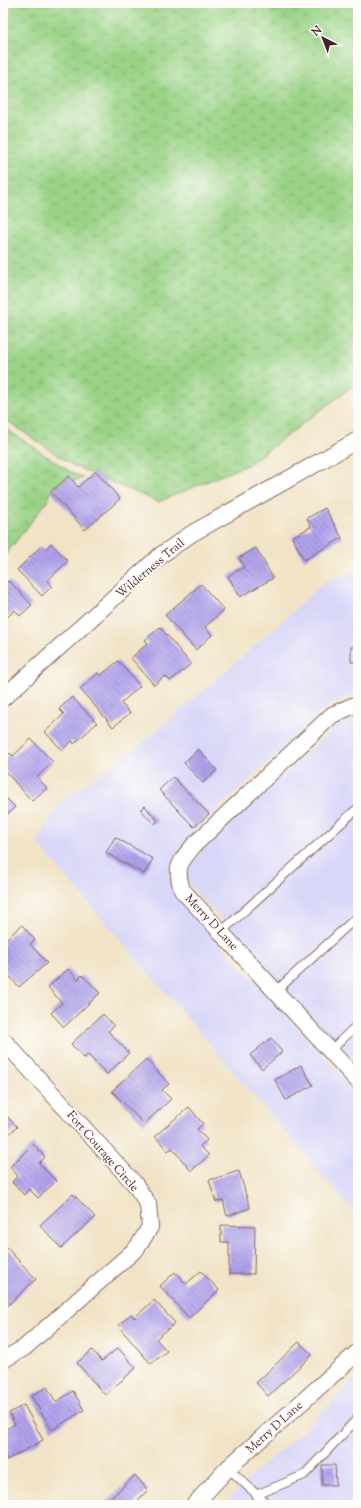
<svg xmlns="http://www.w3.org/2000/svg" width="361" height="1508" font-family="'Sorts Mill Goudy',serif">
<style>
.built{fill:#d9d7f8}
.wetland{fill:url(#wetland-marsh);stroke:#727958}
.building{fill:url(#building-back-hatch)}
.lines{fill:none;stroke-linecap:round;stroke-linejoin:round}
.service-casing{stroke:#846461;stroke-width:10}
.minor-casing{stroke:#846461;stroke-width:18}
.service{stroke:#fff;stroke-width:8}
.minor{stroke:#fff;stroke-width:16}
.labels{text-anchor:middle;stroke-width:4;stroke-linejoin:round;paint-order:stroke}
.street-label{font-size:12px;fill:#4a1f2b;stroke:#fdfcf7}
</style>
<defs>
<pattern id="wetland-marsh" width="20" height="14" patternUnits="userSpaceOnUse"><rect width="20" height="14" fill="#9ad386"/><path d="M1 5h8M5 5V1M11 12h8M15 12V8" fill="none" stroke="#86b574"/></pattern>
<pattern id="building-back-hatch" width="6" height="6" patternUnits="userSpaceOnUse"><rect width="6" height="6" fill="#b0a2ed"/><path d="M-1 5l2 2M0 0l6 6M5-1l2 2" fill="none" stroke="#9183c0"/></pattern>
</defs>
<rect width="100%" height="100%" fill="#fdfcf7"/>
<filter id="ink" filterUnits="userSpaceOnUse"><feTurbulence type="fractalNoise" baseFrequency=".025" numOctaves="2"/><feDisplacementMap in="SourceGraphic" scale="8" xChannelSelector="R" yChannelSelector="G"/><feConvolveMatrix kernelMatrix="1 2 1 2 8 2 1 2 1" color-interpolation-filters="sRGB"/></filter>
<filter id="wash" filterUnits="userSpaceOnUse"><feTurbulence type="fractalNoise" baseFrequency=".012" numOctaves="4" result="noise"/><feDisplacementMap in="SourceGraphic" scale="16" xChannelSelector="R" yChannelSelector="G"/><feGaussianBlur stdDeviation="0.9" result="paint"/><feColorMatrix in="noise" values="0 0 0 0 0 0 0 0 0 0 0 0 0 0 0 0 0 1.4 0 .05"/><feComposite in="paint" operator="in"/></filter>
<g filter="url(#wash)">
<rect width="100%" height="100%" fill="#f1e3c6"/>
<path class="built" d="M358,569V697H347L326,708L187,838L174,856L169,872V877L176,896L358,1093V1217L37,843L60,803L142,743L240,659L325,582Z
M354,715H358V1068L190,886L187,876L191,864L201,851L338,723Z
M358,1376V1505H224L252,1475L304,1430Z"/>
<path class="wetland" d="M3,3H358V382L249,464L158,502L74,466L3,418Z
M3,427L71,472L84,478L52,487L49,499L3,558Z"/>
<g id="blocks">
<path class="building" d="M96,471L120,499L85,530L51,492L69,476L78,487Z
M325,508L342,538L304,560L292,537L311,527L307,518Z
M51,543L68,561L47,581L52,586L42,596L17,570L40,547L44,551Z
M256,548L273,578L240,597L228,576L244,567L239,558Z
M3,580L6,583L9,581L32,605L20,616L15,610L3,621Z
M201,584L224,610L205,627L212,635L196,650L165,615Z
M160,627L191,664L170,681L165,676L154,685L131,658L148,643L145,640Z
M351,647H358V662H351Z
M118,661L140,686L121,703L130,713L113,727L80,689L98,673L100,676Z
M72,697L97,723L74,744L72,741L62,750L45,732L64,714L59,709Z
M31,739L53,762L37,777L47,788L32,801L3,769V760L10,753L13,756Z
M198,749L217,770L203,783L184,763Z
M173,777L209,814L194,827L159,790Z
M3,795L15,807L3,818Z
M145,806L158,821L154,824L141,810Z
M115,837L153,859L144,874L106,853Z
M22,925L35,940L30,944L47,963L19,987L3,969V942Z
M68,969L78,980L82,975L100,993L64,1027L51,1013L62,1003L48,987Z
M103,1014L114,1026L108,1031L129,1053L107,1074L88,1055L84,1058L71,1044Z
M271,1038L282,1052L262,1069L250,1055Z
M146,1059L169,1084L162,1090L171,1099L144,1124L112,1091Z
M301,1065L313,1085L286,1100L275,1080Z
M189,1107L203,1124L197,1129L207,1140L200,1146L209,1155L191,1171L172,1148L168,1151L155,1136Z
M3,1112L17,1127L3,1139Z
M33,1144L45,1157L39,1163L56,1181L38,1198L29,1189L24,1195L12,1182L18,1176L10,1167Z
M239,1171L250,1208L227,1216L223,1200L216,1202L209,1180Z
M73,1194L95,1217L61,1248L40,1225Z
M221,1225L255,1226L254,1274H229V1242H221Z
M7,1248L36,1279L3,1310V1252Z
M201,1271L219,1290L189,1318L160,1286L175,1272L186,1284Z
M154,1300L175,1323L156,1339L167,1351L151,1364L118,1326L131,1314L134,1318Z
M299,1342L312,1355L268,1396L256,1383Z
M118,1348L136,1368L105,1395L77,1363L92,1350L102,1361Z
M47,1387L56,1402L73,1391L84,1410L52,1430L31,1396Z
M24,1405L43,1440L7,1460L3,1451V1431L15,1424L9,1413Z
M322,1465H335L336,1485H322Z
M135,1475L148,1490L134,1504L135,1505H104Z"/>
</g>
</g>
<g filter="url(#ink)">
<use href="#blocks" fill-opacity="0" stroke="#846461" stroke-width="1"/>
<g class="lines">
<defs>
<path id="service" d="M221,932L358,808
M276,991L358,916
M330,1051L358,1024
M228,1468L268,1505
M256,1495L304,1475L358,1418"/>
<path id="minor" d="M3,698L161,555L191,534L358,440
M358,706H352L332,715L194,845C179,863 175,867 182,890L358,1081
M3,1040L134,1183L148,1204L150,1227L137,1248L24,1348L3,1360
M194,1505L228,1468L358,1352"/>
</defs>
<use href="#service" class="service-casing"/>
<use href="#minor" class="minor-casing"/>
<use href="#service" class="service"/>
<use href="#minor" class="minor"/>
</g>
</g>
<g class="labels">
<g class="street-label">
<text transform="translate(150 568) rotate(-40)" y="4">Wilderness Trail</text>
<text transform="translate(212 922) rotate(47)" y="4">Merry D Lane</text>
<text transform="translate(103 1151) rotate(49)" y="4">Fort Courage Circle</text>
<text transform="translate(274 1427) rotate(-42)" y="4">Merry D Lane</text>
</g>
</g>
<rect width="361" height="1508" fill="none" stroke="#fdfcf7" stroke-width="16"/>
<g transform="translate(323 38) rotate(318)" stroke="#fdfcf7" stroke-width="3" paint-order="stroke">
<path d="M0-3L7 15L0 10L-7 15Z" fill="#4a1f2b"/>
<text y="-6" font-size="11" font-weight="bold" text-anchor="middle" fill="#4a1f2b">N</text>
</g>
</svg>
